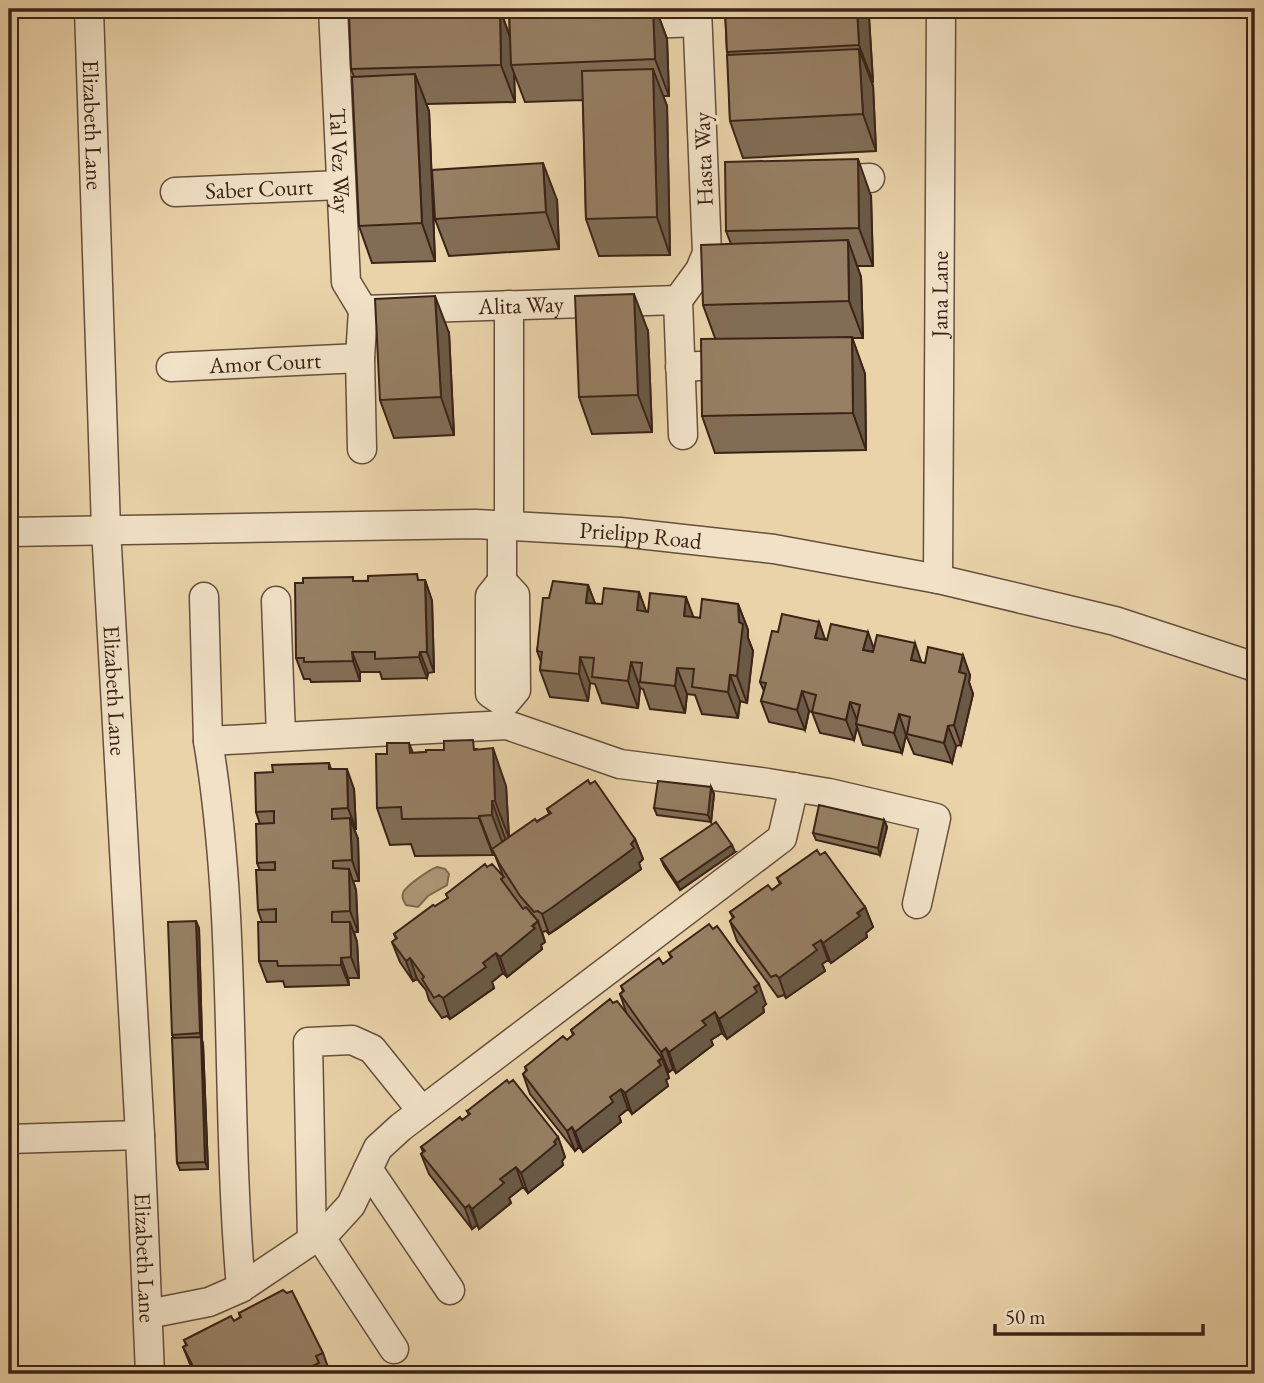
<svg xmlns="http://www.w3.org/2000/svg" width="1264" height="1383" font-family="'EB Garamond',serif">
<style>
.water{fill:#ae9777;stroke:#806951;stroke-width:2}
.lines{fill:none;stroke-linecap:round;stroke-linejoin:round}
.minor-casing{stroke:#664f3c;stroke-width:31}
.minor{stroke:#f1e2c7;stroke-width:28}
.wall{fill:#816d55;stroke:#3a2317;stroke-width:2}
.shaded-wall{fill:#695945;stroke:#3a2317;stroke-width:2}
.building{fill:#967f63;stroke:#3a2317;stroke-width:2}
.labels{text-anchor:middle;stroke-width:7;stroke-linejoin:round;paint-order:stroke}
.street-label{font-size:23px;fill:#3a2317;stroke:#f1e2c7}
</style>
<rect width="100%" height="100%" fill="#ead3a9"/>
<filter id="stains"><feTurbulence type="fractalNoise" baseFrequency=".00286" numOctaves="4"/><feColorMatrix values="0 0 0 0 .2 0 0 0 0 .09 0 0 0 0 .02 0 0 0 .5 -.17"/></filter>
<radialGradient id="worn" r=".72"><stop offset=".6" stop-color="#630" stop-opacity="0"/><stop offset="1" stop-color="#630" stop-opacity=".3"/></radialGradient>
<path class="water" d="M437,867L445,869L449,874L447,885L428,896L418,907L406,905C404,901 401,898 403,893C405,886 431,869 437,867Z"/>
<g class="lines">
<defs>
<g id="minor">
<path id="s1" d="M89,9L106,529L140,1135L150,1374"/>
<path id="s2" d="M333,9L346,282L363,310"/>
<path d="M623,25L697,22"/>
<path d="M826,180L870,178"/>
<path id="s3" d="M175,192L341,185"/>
<path d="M678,300L700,270L707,253L697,9"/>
<path d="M678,300L683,435"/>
<path id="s4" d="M363,310L678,300"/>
<path id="s5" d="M171,367L360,358"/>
<path d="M680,367L737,364"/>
<path d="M362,449L360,358L363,310"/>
<path d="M502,525V581"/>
<path d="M509,526V305"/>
<path id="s6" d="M9,532L476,524L620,532L774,549L938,579L1115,621L1255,667"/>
<path id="s7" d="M938,579L941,9"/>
<path d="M502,581L515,595L516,690L505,703L490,693V596Z"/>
<path d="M204,597L208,741L507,725L620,764L768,783L829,793L936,818L917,904"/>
<path d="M276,601L281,736"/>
<path d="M9,1139L140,1135"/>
<path d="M368,1169L450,1290"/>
<path d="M319,1235L394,1349"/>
<path d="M312,1241L308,1042L352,1040L372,1049L422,1111"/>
<path d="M241,1288L330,1228L351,1205L378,1148L401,1127L782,838L794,787"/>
<path d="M148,1314L209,1302L241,1288C225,1106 238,921 208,741"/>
</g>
</defs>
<use href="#minor" class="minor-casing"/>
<use href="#minor" class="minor"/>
</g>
<path class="wall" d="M357,9H500L510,37L509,9H656L667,39L669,96H663L667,106L670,255L599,256L586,219L583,100L525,102L514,73L515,102L426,104L429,111L435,261L372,263L359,226L354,77L351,69L358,13Z
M725,9H867L869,17L873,82H872L873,86L876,151L743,158L730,121L728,55L727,52Z
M871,196L873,266H857L861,277L863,338H852L865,374L866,450L715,453L702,416L715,338L703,305L731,244L726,231Z
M557,200L559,249L449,256L435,219Z
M648,331L652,432L592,434L579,397Z
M449,333L454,435L394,438L380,400Z
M425,580L432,601L434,672L428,673L427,678L382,679L380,672H360V681L311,682L310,679H304L296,658L355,581Z
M588,585L595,604H602L639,592L646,612L700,618L738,604L748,630V638L753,651L747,703L740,701L738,718L702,714L695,695L687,694L685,713L650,709L643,689L640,688L638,708L602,703L595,684L590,683L588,701L550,697L540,670L541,662L537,651L549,598Z
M819,622L825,640L874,648L922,663L970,675L969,682L973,694L961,745L956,746L952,763L914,754L906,735L902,753L863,745L857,727L854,740L820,733L812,712L809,711L805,730L769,722L761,701L764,691L760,682L778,632Z
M409,743L413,753L477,749L506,786L509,837L549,814L547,809L590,784L635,839L643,859L639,863L641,869L557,929L549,934L546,931L542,932L545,942L541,945L542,949L507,977L503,973L492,982L494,988L450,1019L447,1016L442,1018L429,1000L426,990L417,979L413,981L400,962L392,942L396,939L394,934L448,898L446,894L487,867L503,876L494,853H493V855L415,856L411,844L390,845L377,808L387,754Z
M329,763L331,769L354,789L356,829H354L358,839L359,881H353L356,890L358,932H354L357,942L359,978H348L349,985L285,987L283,981L267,982L259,961L262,922L258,910L260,870L257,863L260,824L256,812L273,772Z
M711,787L714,794L711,822L657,815L654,808Z
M884,820L887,827L880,855L816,840L813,833Z
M735,852L680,890L664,866L661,859Z
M820,855L865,907L873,927L866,933L867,937L831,963L828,960L822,964L825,971L786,998L784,995L778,997L737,941L730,921L733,918L730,912L772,890L780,884L777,878Z
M199,928L202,1040L203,1044L208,1169L180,1170L177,1163L174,1038L172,1035Z
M669,953L766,1004L763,1007L764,1012L727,1039L722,1033L711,1040L713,1045L676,1073L673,1069L669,1072L666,1068L669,1078L666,1080L668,1086L632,1114L628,1109L619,1116L621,1122L583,1152L579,1147L575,1151L530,1094L523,1074L526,1071L525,1067L567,1040L573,1035L571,1030L613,1003L626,1012L620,994L623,991L621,986L663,964L671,958Z
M467,1111L558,1137L565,1157L562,1161L563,1165L528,1193L523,1187L509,1198L511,1203L479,1229L477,1225L472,1229L429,1174L421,1154L423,1152L421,1147L462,1120L469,1115Z
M239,1313L323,1353L330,1373L328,1374H194L183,1347L186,1345L184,1340L234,1321L240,1317Z"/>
<path class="shaded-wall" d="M500,9L513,46L511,65L514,73L515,102L501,65Z
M653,9H656L667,39L669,96L655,59Z
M857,9H867L869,17L873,82L859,45Z
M859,49L873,86L876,151L863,114Z
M653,69L667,106L670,255L657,217Z
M415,74L429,111L435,261L422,223Z
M858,159L871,196L873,266L859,228Z
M543,163L557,200L559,249L546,212Z
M848,240L861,277L863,338L849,301Z
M634,294L648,331L652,432L638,395Z
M435,296L449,333L454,435L441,397Z
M852,337L865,374L866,450L853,413Z
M425,580L432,601L434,672L427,652Z
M588,585L598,611L586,603Z
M639,592L649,619L637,610Z
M686,597L696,624L684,616Z
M738,604L748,630V638L753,651L747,703L737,676L739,622Z
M819,622L826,642L815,638Z
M868,632L875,652L863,650Z
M915,643L922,664L911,660Z
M352,652L360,672V681L353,661Z
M420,652L428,673L427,678L419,657Z
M963,655L970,675L969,682L973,694L961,745L954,725L959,672Z
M580,657L590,683L588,701L579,674Z
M631,662L640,688L638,708L628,681Z
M677,668L687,694L685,713L675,686Z
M730,675L740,701L738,718L728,692Z
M802,691L809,711L805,730L797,710Z
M850,702L858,723L856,724L857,727L854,740L846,720Z
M899,714L906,735L902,753L894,733Z
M948,726L956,746L952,763L944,743Z
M493,748L506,786L509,838L495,801Z
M347,769L354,789L356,829L348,808Z
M711,787L714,794L711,822L708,815Z
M492,801L505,838L506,852L492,815Z
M479,816L493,853V855L479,818Z
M350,818L358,839L359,881L352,860Z
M884,820L887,827L880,855L878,848Z
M635,839L643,859L639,863L641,869L549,934L542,914L631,844Z
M732,845L735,852L680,890L677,883Z
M349,869L356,890L358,932L350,911Z
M865,907L873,927L866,933L867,937L831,963L823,943Z
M196,921L199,928L202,1040L200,1033Z
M538,921L545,942L541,945L542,949L507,977L500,957Z
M350,922L357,942L359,978L351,957Z
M821,940L828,960L822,964L825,971L786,998L779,978L813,945Z
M496,953L503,973L492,982L494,988L450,1019L443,998L483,963Z
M341,958L348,978L349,985L341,965Z
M410,958L417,979L413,981L406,961Z
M759,984L766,1004L763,1007L764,1012L727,1039L719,1019Z
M715,1012L722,1033L711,1040L713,1045L676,1073L669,1052L702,1021Z
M201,1037L203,1044L208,1169L205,1162Z
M666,1048L673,1069L669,1072L661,1052Z
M662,1058L669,1078L666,1080L668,1086L632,1114L625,1093Z
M621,1089L628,1109L619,1116L621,1122L583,1152L575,1132L610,1097Z
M572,1127L579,1147L575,1151L567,1131Z
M558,1137L565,1157L562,1161L563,1165L528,1193L521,1173L554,1142Z
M516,1167L523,1187L509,1198L511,1203L479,1229L472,1209L500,1179Z
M469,1205L477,1225L472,1229L465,1208Z"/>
<path class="building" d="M500,9L501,65L351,69L349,13Z
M509,9H653L655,59L511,65Z
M725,9H857L859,45L727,52Z
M859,49L863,114L730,121L727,55Z
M653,69L657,217L586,219L582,71Z
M415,74L422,223L359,226L352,77Z
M858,159L859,228L726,231L725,162Z
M543,163L546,212L435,219L432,170Z
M848,240L849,301L703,305L701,245Z
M634,294L638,395L579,397L575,296Z
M435,296L441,397L380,400L375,299Z
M852,337L853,413L702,416L701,339Z
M417,574L418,580H425L427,652H420L419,657L375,659V652H352L353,661L304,662V658H296L295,583H303V578L353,577V581H368V576Z
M553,581L588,585L586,603L602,604L604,588L639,592L637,610L648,612L650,593L686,597L684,616L700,618L702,599L738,604L739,622L743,624L737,676L730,675L728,692L692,687L694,669L677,668L675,686L640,682L642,663L631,662L628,681L592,677L594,658L580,657L579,674L540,670L542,652L537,651L543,598H549Z
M782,614L819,622L815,638L827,640L831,624L868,632L863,650L873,652L877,635L915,643L911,660L925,663L928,647L963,655L959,672L966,674L954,725L948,726L944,743L907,734L910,717L899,714L894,733L856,724L860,705L850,702L846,720L812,712L816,695L802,691L797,710L761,701L766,683L760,682L772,631L778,632Z
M473,740L474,750L493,748L495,801H492V815L479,816V818L402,819L401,807L377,808L376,754H387V743H409L410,753L426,752V750H444V741Z
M329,763V769H347L348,808L332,809V819L350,818L352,860L333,861V868L349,869L350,911L332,912V922H350L351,957L341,958V965L278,966L277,961H259L258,922H276V909L258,910L256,870H275V862L257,863L256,824L274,823V811L256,812L255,773L273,772L272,765Z
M588,780L590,784L595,781L635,839L631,844L634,848L550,909L542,914L538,911L534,912L520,896L499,863L492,849L535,819L537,822L551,813L547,809Z
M658,781L711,787L708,815L654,808Z
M819,805L884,820L878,848L813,833Z
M716,822L732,845L677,883L661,859Z
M817,850L820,855L825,852L865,907L857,913L860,916L823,943L821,940L813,945L817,950L779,978L776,975L771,977L730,921L734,917L730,912L768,885L772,890L781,883L777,878Z
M485,864L487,867L492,864L504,877L501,879L523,909L526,907L538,921L532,926L535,928L500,957L496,953L483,963L486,967L443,998L439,995L434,998L422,979L424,977L410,958L406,961L392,942L397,938L394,934L433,905L435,906L448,898L446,894Z
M196,921L200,1033L172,1035L168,922Z
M709,924L713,929L717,926L759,984L754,987L757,992L719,1019L715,1012L702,1021L706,1025L669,1052L666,1048L661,1052L620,994L624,991L621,986L659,958L663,964L672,957L669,953Z
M610,999L613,1003L617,1001L662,1058L658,1061L661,1065L625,1093L621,1089L610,1097L613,1102L575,1132L572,1127L567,1131L523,1074L527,1070L525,1067L563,1036L567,1040L574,1034L571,1030Z
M201,1037L205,1162L177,1163L172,1038Z
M507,1080L509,1083L513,1080L558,1137L554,1142L556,1144L521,1173L516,1167L500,1179L504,1183L472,1209L469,1205L465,1208L421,1154L425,1151L421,1147L460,1117L462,1120L470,1114L467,1111Z
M283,1290L287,1293L292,1291L323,1353L316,1356L319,1363L296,1374H197L183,1347L187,1345L184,1340L231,1316L234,1321L241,1317L239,1313Z"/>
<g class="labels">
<g class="street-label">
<text dy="8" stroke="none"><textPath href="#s1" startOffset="116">Elizabeth Lane</textPath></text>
<text transform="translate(703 159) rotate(-92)" y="8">Hasta Way</text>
<text dy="8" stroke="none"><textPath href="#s2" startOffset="152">Tal Vez Way</textPath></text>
<text dy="8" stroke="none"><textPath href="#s3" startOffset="84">Saber Court</textPath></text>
<text dy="8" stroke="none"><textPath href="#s7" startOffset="285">Jana Lane</textPath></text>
<text dy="8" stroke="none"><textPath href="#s4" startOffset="158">Alita Way</textPath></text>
<text dy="8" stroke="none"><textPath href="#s5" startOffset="94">Amor Court</textPath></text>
<text dy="8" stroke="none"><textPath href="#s6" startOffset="632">Prielipp Road</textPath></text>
<text dy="8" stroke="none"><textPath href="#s1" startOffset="682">Elizabeth Lane</textPath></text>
<text dy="8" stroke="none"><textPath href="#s1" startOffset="1250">Elizabeth Lane</textPath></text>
</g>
</g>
<rect width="1264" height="1383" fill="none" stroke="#ead3a9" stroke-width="35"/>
<rect x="10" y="10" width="1243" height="1362" fill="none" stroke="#3a2317" stroke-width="3.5"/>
<rect x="18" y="18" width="1229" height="1348" fill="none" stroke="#3a2317" stroke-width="2"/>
<path d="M995 1324v10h208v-10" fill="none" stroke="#3a2317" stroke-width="3.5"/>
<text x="1005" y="1324" font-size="21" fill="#3a2317" stroke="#f1e2c7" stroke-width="5" paint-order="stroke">50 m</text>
<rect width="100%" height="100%" filter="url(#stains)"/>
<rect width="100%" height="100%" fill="url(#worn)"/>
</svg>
